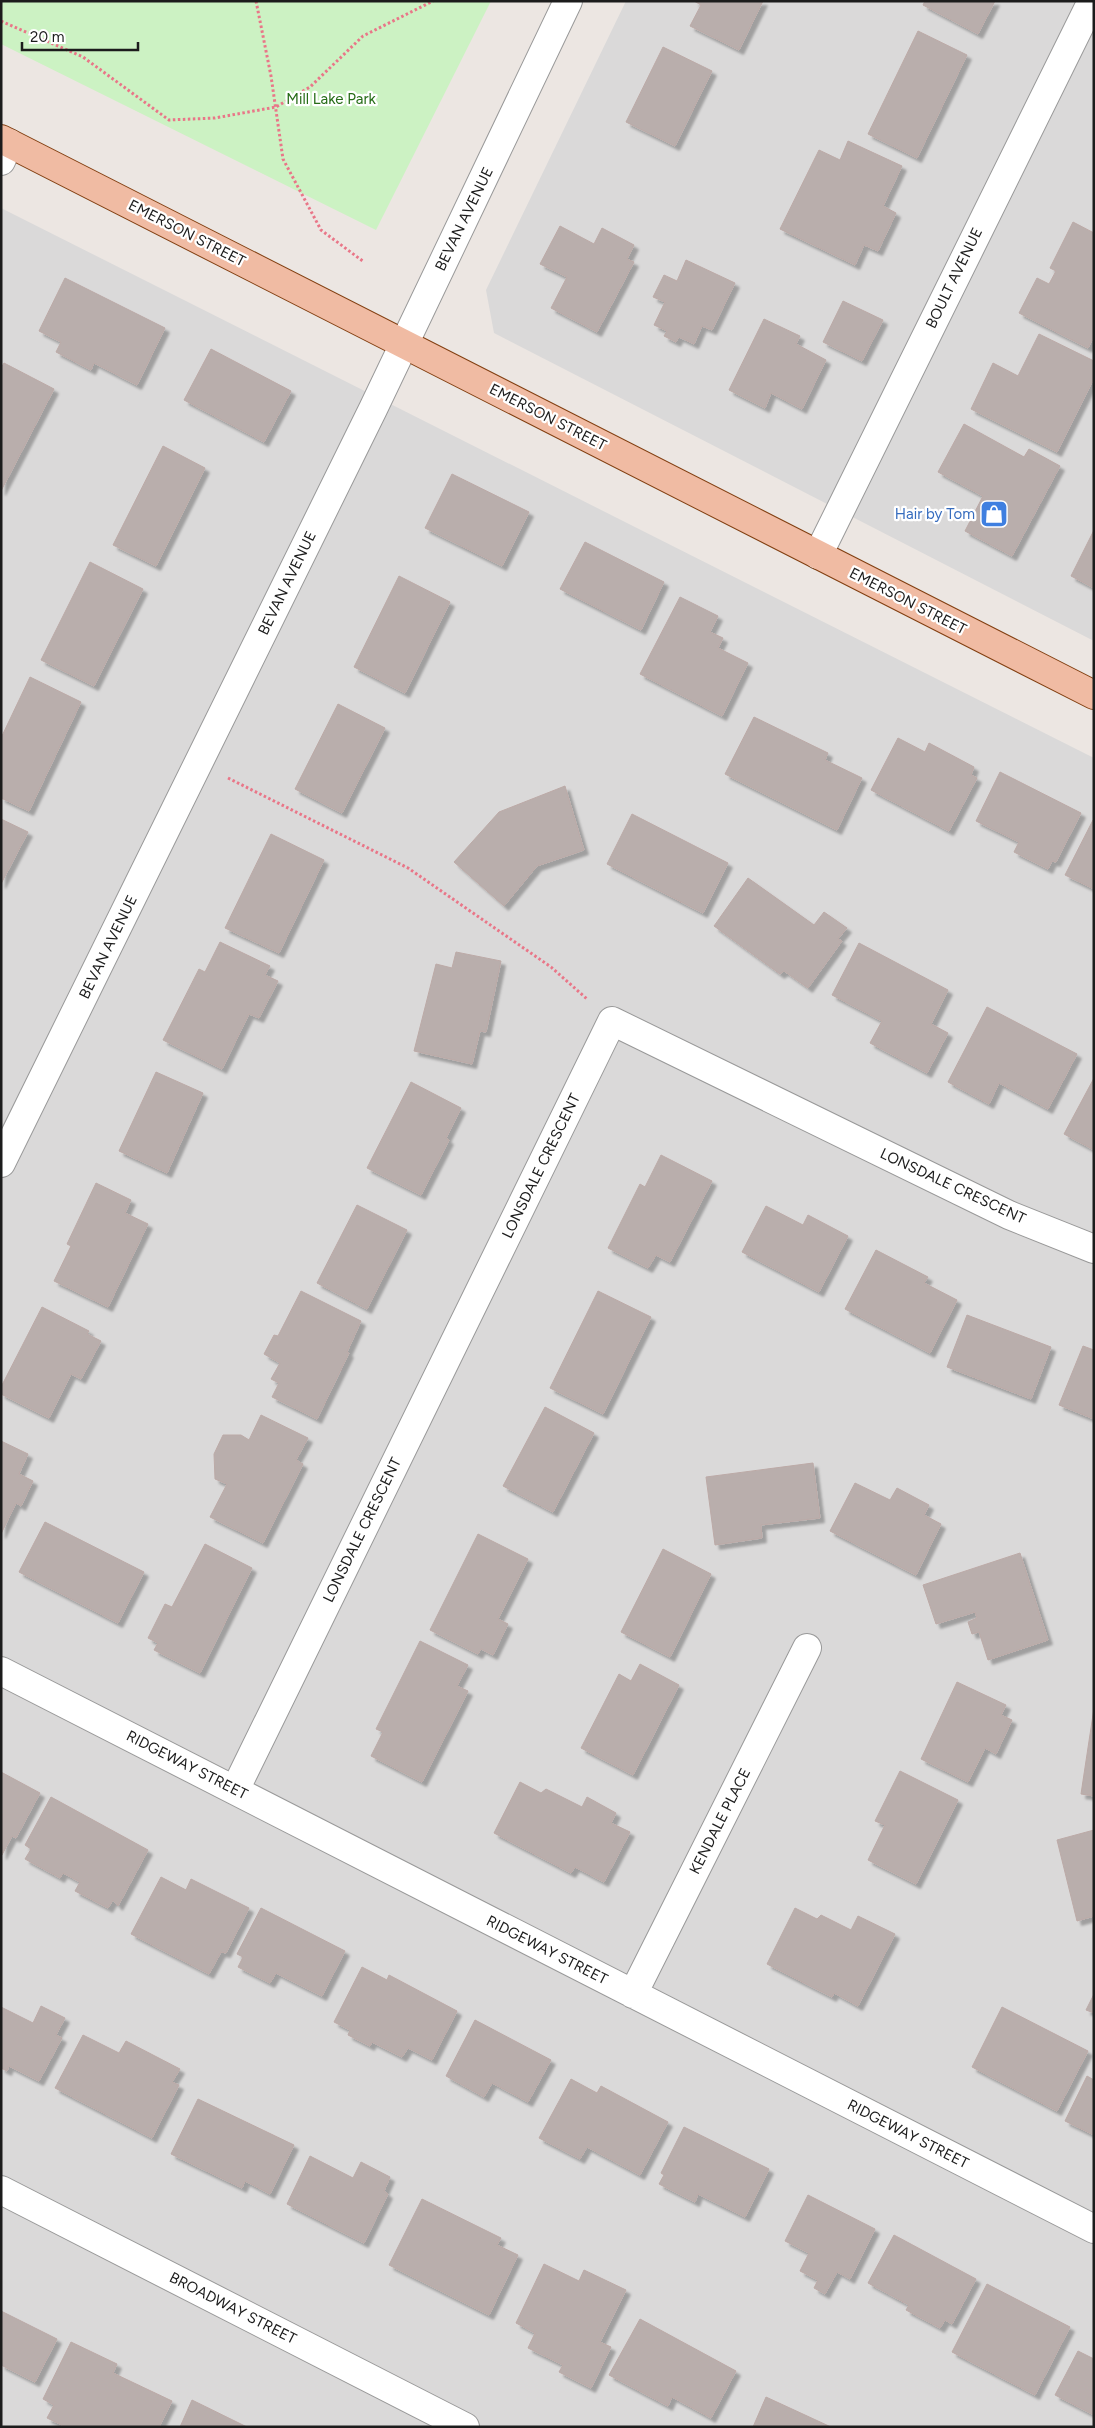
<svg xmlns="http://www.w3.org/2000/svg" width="1095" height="2428" font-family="Figtree,sans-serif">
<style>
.residential{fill:#dad9d9}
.park{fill:#ccf2c3}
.building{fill:#b9aeac;stroke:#bcaaa7;filter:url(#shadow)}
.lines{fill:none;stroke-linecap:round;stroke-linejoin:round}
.minor-casing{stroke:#999;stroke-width:30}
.major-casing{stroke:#823f11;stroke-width:30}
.path{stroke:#e97688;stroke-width:3;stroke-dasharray:2.5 2.5;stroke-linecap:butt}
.minor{stroke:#fff;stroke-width:28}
.major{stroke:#f0bba3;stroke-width:28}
.labels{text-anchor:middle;stroke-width:4.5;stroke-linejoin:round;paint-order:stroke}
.park-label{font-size:15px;fill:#266c17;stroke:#fff}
.street-label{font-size:15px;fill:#1c1c1c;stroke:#fff}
.shop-label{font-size:15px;fill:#366cbe;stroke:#fff;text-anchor:end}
</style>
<defs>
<filter id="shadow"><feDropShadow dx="4.5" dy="4.5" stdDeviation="1" flood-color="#0004"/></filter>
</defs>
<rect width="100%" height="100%" fill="#ece6e2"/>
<path class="residential" d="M626,1H1094V641L494,333L486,290Z
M1,208L1094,758V2427H1Z"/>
<path class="park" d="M1,1H491L376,230L1,44Z"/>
<path class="building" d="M694,1H763L739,50L690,26L701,5Z
M925,1H995L978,34L923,5Z
M918,31L967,55L917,158L868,134Z
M663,47L712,71L675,146L626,122Z
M848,141L902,166L883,206L896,213L878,251L864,245L855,265L780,229L819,150L840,160Z
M1073,222L1094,233V336L1088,348L1019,313L1037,278L1049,284L1056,271L1050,268Z
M560,226L594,244L602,228L634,245L627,259L634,262L597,332L551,308L567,277L540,264Z
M686,260L735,283L712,330L702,326L694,344L679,337L676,342L664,336L667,331L654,325L665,302L653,297L664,275L677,281Z
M65,278L165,328L137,385L94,363L91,370L56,352L61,342L39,331Z
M843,301L883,320L862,361L823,342Z
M764,319L800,336L796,344L826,360L802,409L771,393L765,408L729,390Z
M1039,334L1094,361V378L1057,452L971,409L993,363L1018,376Z
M211,349L291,391L264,442L184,400Z
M4,363L54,389L1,491V368Z
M964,424L1024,457L1029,449L1060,466L1012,556L965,531L983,496L938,472Z
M163,446L205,468L156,566L113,545Z
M452,474L529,512L502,566L425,528Z
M1094,530V588L1071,576Z
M585,542L664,582L641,630L560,589Z
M90,562L143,589L94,686L41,660Z
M399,576L450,602L405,693L354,667Z
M680,597L718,616L710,632L723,638L718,648L748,663L722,716L640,674Z
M30,677L81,702L29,811L1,798V738Z
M338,704L385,728L342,813L295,789Z
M754,717L828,753L825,760L862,778L837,830L725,774Z
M898,738L925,752L929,743L974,767L971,775L977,778L949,831L871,790Z
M1000,772L1081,813L1056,862L1052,861L1048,869L1014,852L1019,842L976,821Z
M565,786L584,850L537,866L504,906L454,862L499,812Z
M632,814L728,863L703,913L607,864Z
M1,819L28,832L1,884Z
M1093,820H1094V889L1065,875Z
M271,834L324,860L279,953L225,928Z
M748,878L814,925L824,912L847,928L838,939L842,941L808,988L784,971L780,974L714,926Z
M220,942L270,966L265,975L278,981L259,1018L249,1014L222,1069L163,1040L199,969L205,972Z
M859,943L948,990L931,1024L948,1033L927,1073L870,1043L882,1021L832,995Z
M456,952L501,961L486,1032L480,1031L472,1064L414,1051L436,964L452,968Z
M987,1007L1077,1054L1048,1109L999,1083L989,1104L948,1082Z
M156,1072L203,1093L167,1173L119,1151Z
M1094,1078V1150L1064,1134Z
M411,1082L461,1108L446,1138L449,1140L421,1195L367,1168Z
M661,1155L712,1181L670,1262L656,1255L648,1268L608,1248L640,1184L645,1187Z
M96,1183L131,1200L125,1213L148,1224L108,1307L54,1281L71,1246L67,1244Z
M357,1205L407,1230L367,1309L317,1283Z
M766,1206L803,1225L808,1215L848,1236L819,1292L742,1252Z
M876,1250L928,1277L924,1283L957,1300L930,1353L845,1309Z
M301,1291L361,1321L347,1352L349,1353L317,1419L272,1397L279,1383L271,1379L280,1363L264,1354L274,1335L278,1336Z
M598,1291L651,1317L603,1414L550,1388Z
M42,1307L89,1331L87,1334L101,1341L81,1379L71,1374L49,1418L1,1394V1387Z
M967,1315L1051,1347L1031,1399L947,1367Z
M1083,1346L1094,1350V1419L1059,1405Z
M545,1407L594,1433L553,1512L503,1486Z
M261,1415L308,1438L296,1460L303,1464L263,1543L210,1517L227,1484L215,1479L214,1454L223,1435H241L249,1440Z
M1,1441L28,1454L19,1474L33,1481L21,1506L16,1503L1,1534Z
M813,1463L820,1518L761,1525L762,1538L715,1545L706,1477Z
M855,1483L890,1500L897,1488L929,1505L924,1515L941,1524L916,1575L830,1531Z
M45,1522L144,1572L118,1623L19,1572Z
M478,1534L528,1559L498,1619L508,1624L493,1655L481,1649L478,1654L430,1630Z
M205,1544L252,1568L200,1673L154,1650L158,1643L148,1638L165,1604L172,1607Z
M663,1549L711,1574L670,1657L621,1632Z
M1020,1553L1048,1640L988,1660L979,1632L972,1634L968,1622L977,1618L975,1612L936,1624L923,1585Z
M420,1641L468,1665L457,1686L468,1691L422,1782L371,1756L383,1732L376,1729Z
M640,1664L679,1685L633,1775L581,1748L619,1674L631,1681Z
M957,1682L1006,1705L1001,1715L1012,1720L996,1754L985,1748L968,1782L921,1759Z
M1094,1708V1796L1081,1794Z
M900,1771L958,1800L916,1884L868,1860L885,1825L875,1821Z
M1,1772L40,1793L16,1838L12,1836L2,1855Z
M520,1782L541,1793L546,1789L582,1807L587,1797L616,1813L611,1823L630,1832L604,1882L575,1867L571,1873L494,1833Z
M51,1797L148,1850L118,1906L113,1900L108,1908L75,1891L80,1882L63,1873L60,1878L25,1859L31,1849L25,1845Z
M1094,1830V1916L1077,1921L1057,1840Z
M161,1877L186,1890L191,1879L249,1908L226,1953L221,1952L209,1974L131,1934Z
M261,1908L345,1951L322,1996L276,1973L270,1983L238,1967L243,1957L237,1954Z
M795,1908L817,1919L821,1915L851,1930L858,1916L895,1934L858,2006L834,1993L832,1997L767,1964Z
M362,1967L387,1980L389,1975L457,2011L432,2060L408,2048L402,2057L372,2042L370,2046L348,2035L350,2030L334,2022Z
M1094,1994V2013L1086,2010Z
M41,2006L65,2018L56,2035L62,2038L39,2081L9,2066L7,2071L1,2068V2007L33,2023Z
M1002,2007L1088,2051L1057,2111L972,2067Z
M475,2020L551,2060L528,2102L492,2083L484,2097L446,2076Z
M83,2035L119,2053L126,2041L180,2069L172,2082L179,2085L152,2138L55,2088Z
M1087,2076L1094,2080V2135L1065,2121Z
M571,2079L597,2093L601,2086L668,2122L640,2175L587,2147L580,2159L539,2138Z
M198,2099L294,2145L270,2194L245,2181L242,2188L171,2154Z
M684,2127L769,2169L745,2217L698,2194L695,2202L659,2184L664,2175L661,2173Z
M310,2156L353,2178L361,2162L390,2177L384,2191L388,2194L364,2243L287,2204Z
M808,2195L875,2229L850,2279L837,2272L825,2294L814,2288L818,2280L800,2271L809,2253L785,2241Z
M422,2199L501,2238L497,2245L518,2255L489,2315L389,2265Z
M894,2235L976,2279L952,2324L945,2320L940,2328L906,2310L909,2305L868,2283Z
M544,2264L579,2281L584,2270L626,2290L600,2342L611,2347L591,2388L559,2372L563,2365L528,2348L535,2333L516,2323Z
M987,2284L1070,2327L1035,2395L952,2352Z
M1,2311L57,2339L35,2382L1,2365Z
M640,2319L736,2371L711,2418L672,2397L668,2406L609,2375Z
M71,2342L117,2364L113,2373L172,2401L159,2427H66L47,2418L54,2405L43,2399Z
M1078,2351L1094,2359V2415L1055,2395Z
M766,2397L831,2427H753Z
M192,2400L247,2427H180Z"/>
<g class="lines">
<defs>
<path id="minor" d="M1,161L9,143
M818,555L1092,1
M1,1163L373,409L568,1
M1,1671L1094,2229
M235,1790L612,1021L1009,1215L1094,1249
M633,1994L807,1648
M1,2190L465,2427"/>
<path id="major" d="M1,139L1094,695"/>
</defs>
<use href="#minor" class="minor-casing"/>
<use href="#major" class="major-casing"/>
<path class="path" d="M256,1L271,76L283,159L321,230L364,262
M1,21L83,57L169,120L215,118L276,107L310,87L363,36L433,1
M228,778L408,868L551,967L587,999"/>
<use href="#minor" class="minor"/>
<use href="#major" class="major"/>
</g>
<defs>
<symbol id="shop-square" viewBox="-11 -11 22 22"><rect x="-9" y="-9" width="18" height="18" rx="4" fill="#3f7fe0" stroke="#fff"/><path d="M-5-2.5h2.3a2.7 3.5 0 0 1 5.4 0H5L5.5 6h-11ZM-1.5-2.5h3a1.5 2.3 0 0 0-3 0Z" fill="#fff"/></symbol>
</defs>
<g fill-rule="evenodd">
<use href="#shop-square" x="978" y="498" width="32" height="32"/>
</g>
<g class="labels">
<g class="park-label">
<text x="331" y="104">Mill Lake Park</text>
</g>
<g class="street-label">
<text transform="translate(464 219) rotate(-64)" y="5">BEVAN AVENUE</text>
<text transform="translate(187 233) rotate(27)" y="5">EMERSON STREET</text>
<text transform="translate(954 278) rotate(-64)" y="5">BOULT AVENUE</text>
<text transform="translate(548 417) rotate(27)" y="5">EMERSON STREET</text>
<text transform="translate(287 583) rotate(-64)" y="5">BEVAN AVENUE</text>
<text transform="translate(908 601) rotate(27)" y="5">EMERSON STREET</text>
<text transform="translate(108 947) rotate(-64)" y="5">BEVAN AVENUE</text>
<text transform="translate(541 1166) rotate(-64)" y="5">LONSDALE CRESCENT</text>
<text transform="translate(953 1186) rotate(25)" y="5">LONSDALE CRESCENT</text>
<text transform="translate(362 1530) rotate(-64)" y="5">LONSDALE CRESCENT</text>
<text transform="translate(187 1765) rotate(27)" y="5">RIDGEWAY STREET</text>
<text transform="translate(720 1821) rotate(-63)" y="5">KENDALE PLACE</text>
<text transform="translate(547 1950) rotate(27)" y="5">RIDGEWAY STREET</text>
<text transform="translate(908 2134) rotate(27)" y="5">RIDGEWAY STREET</text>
<text transform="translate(233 2308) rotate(27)" y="5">BROADWAY STREET</text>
</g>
<g class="shop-label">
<text x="975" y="519">Hair by Tom</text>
</g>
</g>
<rect width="1095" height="2428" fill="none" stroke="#1c1c1c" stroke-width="5"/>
<path d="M22 42v8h116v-8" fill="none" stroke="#1c1c1c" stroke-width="2.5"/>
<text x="30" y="42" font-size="15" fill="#1c1c1c" stroke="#ffffff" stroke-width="4" paint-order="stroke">20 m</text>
</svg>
